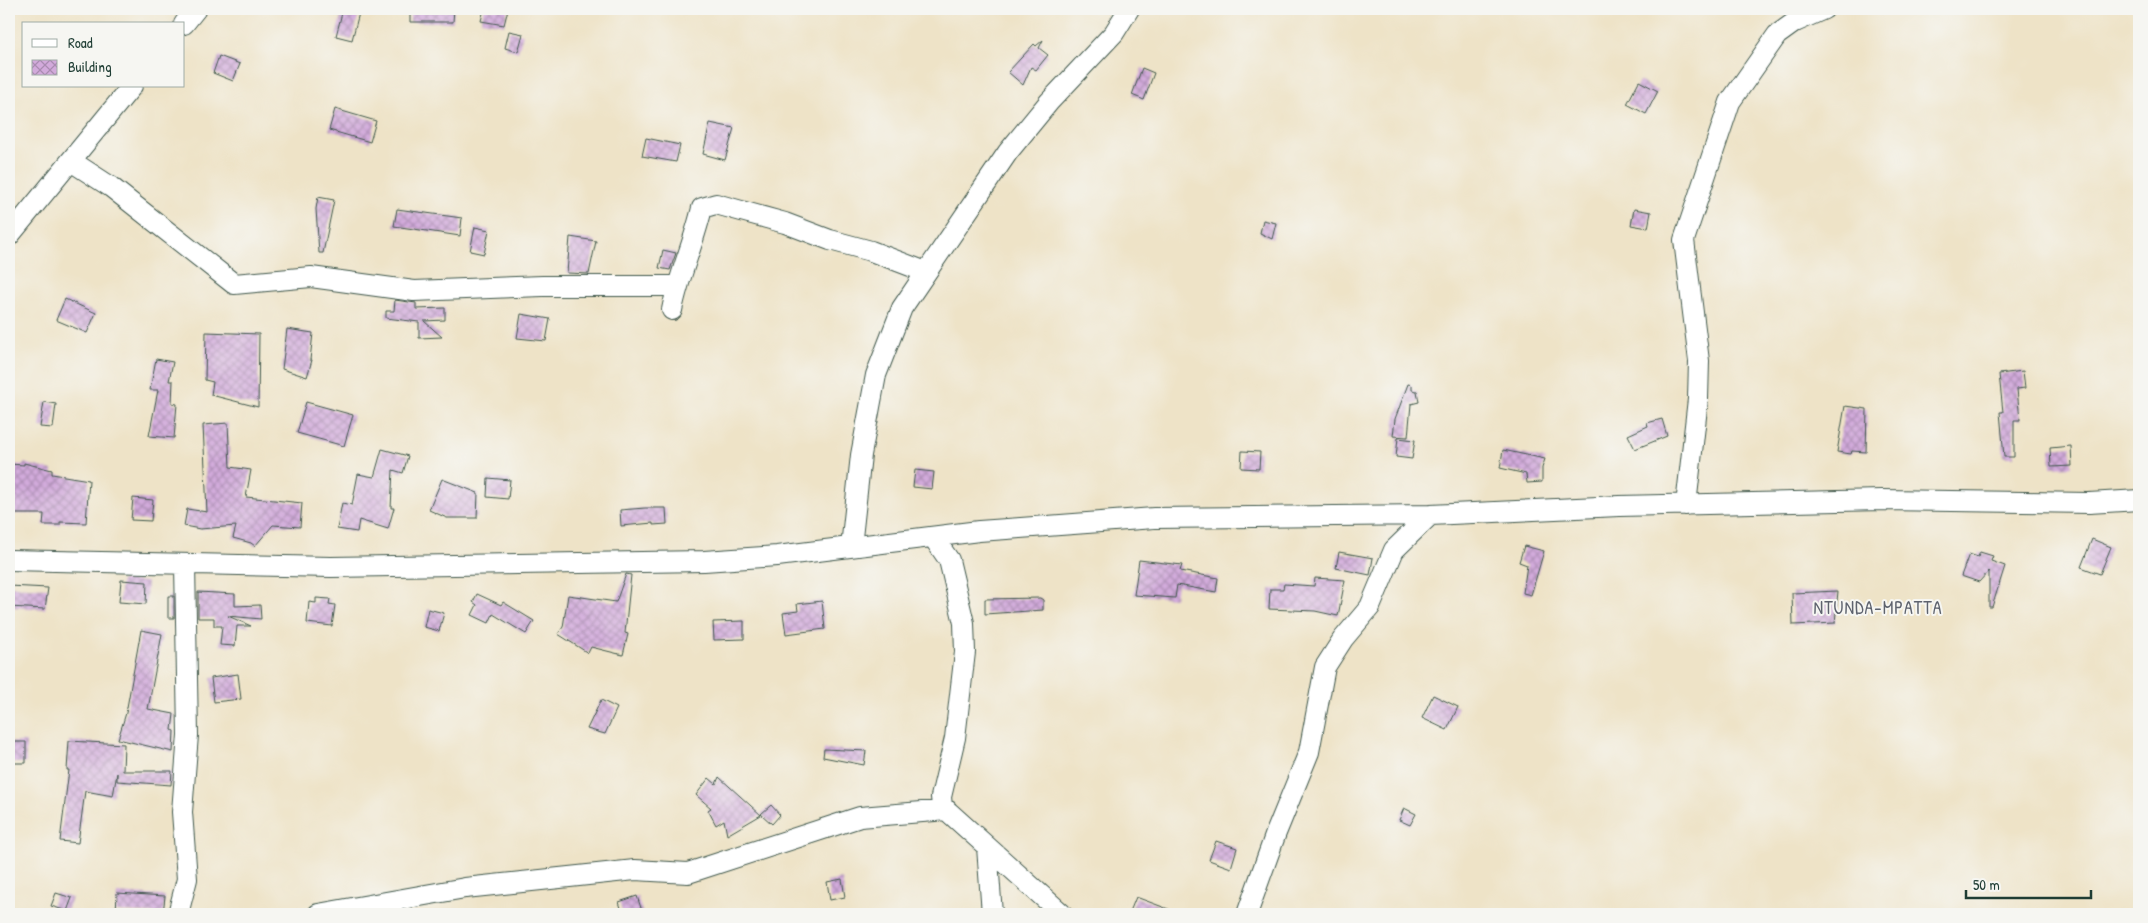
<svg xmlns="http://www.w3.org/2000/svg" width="2148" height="923" font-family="'Patrick Hand',sans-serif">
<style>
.building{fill:url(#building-cross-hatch)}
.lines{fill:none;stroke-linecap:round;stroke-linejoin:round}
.minor-casing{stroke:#3e564a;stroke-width:22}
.minor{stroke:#fff;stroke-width:20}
.labels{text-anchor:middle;stroke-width:4;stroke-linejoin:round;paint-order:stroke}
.quarter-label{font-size:18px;letter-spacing:1px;fill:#5e636e;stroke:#f6f6f2}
</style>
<defs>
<pattern id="building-cross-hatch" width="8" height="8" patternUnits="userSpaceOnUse" patternTransform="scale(1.25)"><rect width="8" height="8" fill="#d2aadb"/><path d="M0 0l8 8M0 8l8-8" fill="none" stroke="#aa8cb2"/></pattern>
</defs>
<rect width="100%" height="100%" fill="#f6f6f2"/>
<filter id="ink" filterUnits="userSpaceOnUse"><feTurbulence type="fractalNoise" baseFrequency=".02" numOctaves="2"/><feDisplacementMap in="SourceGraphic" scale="10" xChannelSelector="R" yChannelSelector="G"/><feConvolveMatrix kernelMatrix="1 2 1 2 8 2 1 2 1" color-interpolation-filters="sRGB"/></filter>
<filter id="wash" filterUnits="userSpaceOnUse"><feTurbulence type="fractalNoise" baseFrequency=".0096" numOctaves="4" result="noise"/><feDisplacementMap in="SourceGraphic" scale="20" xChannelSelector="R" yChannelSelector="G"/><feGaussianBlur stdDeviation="1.12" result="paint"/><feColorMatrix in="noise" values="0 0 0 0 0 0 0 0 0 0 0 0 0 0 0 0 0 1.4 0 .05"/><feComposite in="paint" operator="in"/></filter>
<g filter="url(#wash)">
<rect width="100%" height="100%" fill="#eee3c7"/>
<g id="blocks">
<path class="building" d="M343,9H360L352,40L336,36Z
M410,9H454L453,22H410Z
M484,9H508L504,25L481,21Z
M509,31L523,34L518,52L505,48Z
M1043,40L1039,48L1048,55L1036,70L1031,67L1023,85L1008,72L1034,44L1036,46Z
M219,56L240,64L233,81L213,73Z
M1142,68L1154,73L1144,100L1132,95Z
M1639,81L1658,91L1646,114L1627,104Z
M335,109L376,121L370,142L329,130Z
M710,123L734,128L725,160L703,154Z
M646,138L680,145L676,162L642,156Z
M318,197L334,200L323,253H319L316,209Z
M397,209L462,218L460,236L394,226Z
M1634,209L1651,212L1648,228L1631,225Z
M1263,220L1276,223L1272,239L1260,233Z
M475,227L489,230L484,254L470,251Z
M570,237L596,241L589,274L567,273Z
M663,250L676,253L670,270L659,268Z
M65,299L96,313L87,333L56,320Z
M395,300L416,303V309L445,308V320L424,321L442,337L419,338V322L386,318V311H394Z
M521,314L550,319L546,341L517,338Z
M287,329L313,333L310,360H312L307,377L282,369Z
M206,332L259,334L258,407L211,395L213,382L205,380Z
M156,359L173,362L169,381H173L172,403L177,404L174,438L149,436L158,390H150Z
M2023,371L2025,388L2017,389L2020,420H2014V457H2004L2000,412H2003L1999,374Z
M1408,384L1412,385V390L1417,391L1419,402L1411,404L1408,437L1393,436L1395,419Z
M44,402L56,404L53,428L40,427Z
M306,402L353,415L344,446L297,433Z
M1845,406L1867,409L1866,452L1852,451L1851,454L1837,452Z
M1662,419L1667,436L1635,449L1628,435L1648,426L1647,423Z
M228,423L230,467L251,470L246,497L302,503L300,527L273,525L255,546L251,543L233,538L236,526L200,529L184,526L187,509L207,512L203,425Z
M1398,438L1415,440L1412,459L1396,457Z
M2071,446L2072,466L2051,467L2050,448Z
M382,449L408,456L403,473L393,470L391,508H394L388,529L359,520L357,532L337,529L342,503L352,505L358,474L374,477Z
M1503,450L1545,459L1542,468V482L1527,483L1526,474L1500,468Z
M1242,451L1260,452L1259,469L1241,468Z
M24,463L52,470V474L89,480L86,523L60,522V525H43L44,514H12V495H9V464L24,465Z
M915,470L934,472L932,489L913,487Z
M488,478L510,480L508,499L487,497Z
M442,479L478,493L477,518H447L429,510Z
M133,498L153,500L151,521L131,520Z
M645,508H666L667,524L653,525V523L621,526L620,510Z
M2092,539L2111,547L2100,574L2081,567Z
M1524,546L1544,551L1531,595L1523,593L1527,565L1519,562Z
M1339,552L1373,558L1370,575L1336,568Z
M1980,552L1993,556L1991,561L2005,566L1992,607H1989V571L1979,582L1961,576L1969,554L1978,557Z
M1139,560L1182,565L1180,571L1218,578L1216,592L1177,585L1175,598L1134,595Z
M626,574L631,575L625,633L628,634L623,655L591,647L588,653L558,634L563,627L568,595L616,602Z
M1315,578L1345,580L1338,616L1315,611L1269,609L1270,589H1283L1284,584L1314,586Z
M121,580L147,582L146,604L119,602Z
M9,586L48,588L45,609L9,607Z
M1838,591L1835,623L1793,625L1792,593Z
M198,592L235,594V606L260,605L261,619L228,616L251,626H237L235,646L220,645L222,626H214V618H198Z
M477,594L501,605L503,602L534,621L526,634L493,614L489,623L472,615L477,605L473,602Z
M168,596H174V618H168Z
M316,598L330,599L329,604L335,605L332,626L307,623L309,602L316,603Z
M1040,598L1043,600V610L985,614V599Z
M822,601L825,629L786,634L783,613L798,611L797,604Z
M428,609L444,613L439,631L424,627Z
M744,621V639L714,640L713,622Z
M141,630L162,634L148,709L174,714L172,730L174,731L173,752L118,739L126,713Z
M238,674L241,699L214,702L211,678Z
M1433,695L1458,707L1447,730L1422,718Z
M601,700L617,708L605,734L587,729Z
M69,741L124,744L123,771H172L171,785L117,781V773L113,796L85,791L78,843L60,841L69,770H67Z
M9,742H26V763H9Z
M824,749L866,751L864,765L823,757Z
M719,777L761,815L727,835L724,820L716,825L708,810L711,808L696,795L709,778L716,784Z
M771,805L780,815L772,824L761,814Z
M1404,808L1416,814L1410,825L1399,820Z
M1216,841L1237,848L1231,868L1209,860Z
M842,879L845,897L830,900L827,882Z
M56,893L72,898L67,911L51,906Z
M117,893L165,896L163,914L116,912Z
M637,896L643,914H623L619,902Z
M1136,897L1179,913V914H1129Z"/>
</g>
</g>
<g filter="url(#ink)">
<use href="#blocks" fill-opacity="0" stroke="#3e564a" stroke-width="1"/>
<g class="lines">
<defs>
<path id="minor" d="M184,24L196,9
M71,161L111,187L234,284L311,277L414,291L543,286H677
M9,236L132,86
M672,310C679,275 694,243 702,208L716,204L785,223L830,240L871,251L926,272
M1686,505L1698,399L1699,361L1684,240L1730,102L1777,35L1795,22L1824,9
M933,537L949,560L964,623L965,652L955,738L941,797L942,806L1062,914
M851,547L861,455L876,375L902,308L1008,152L1049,102L1114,33L1129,9
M9,560L331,567L704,561L777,556L979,531L1154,518L1430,515L1619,506L1882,500L2089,503L2139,500
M987,847L992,914
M178,914L187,879L182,812L188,735L185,564
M318,914L465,888L635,870L688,873L860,817L947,810
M1247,914L1276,833L1309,752L1325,667L1343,639L1370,607L1394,550L1430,515"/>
</defs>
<use href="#minor" class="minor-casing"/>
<use href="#minor" class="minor"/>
</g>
</g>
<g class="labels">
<g class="quarter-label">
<text x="1878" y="614">NTUNDA-MPATTA</text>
</g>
</g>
<rect width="2148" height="923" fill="none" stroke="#f6f6f2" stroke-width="30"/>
<rect x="22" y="22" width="162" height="65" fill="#f6f6f2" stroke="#a0aca6"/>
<rect x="32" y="39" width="25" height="8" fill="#ffffff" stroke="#a0aca6"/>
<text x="68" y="48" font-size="15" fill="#1f3d34">Road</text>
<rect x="32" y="60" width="25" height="15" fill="url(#building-cross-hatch)" stroke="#a0aca6"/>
<text x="68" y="72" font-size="15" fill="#1f3d34">Building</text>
<path d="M1966 890v8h125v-8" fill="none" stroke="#1f3d34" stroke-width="2.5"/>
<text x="1973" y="890" font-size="15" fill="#1f3d34" stroke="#f6f6f2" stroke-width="4" paint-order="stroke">50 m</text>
</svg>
